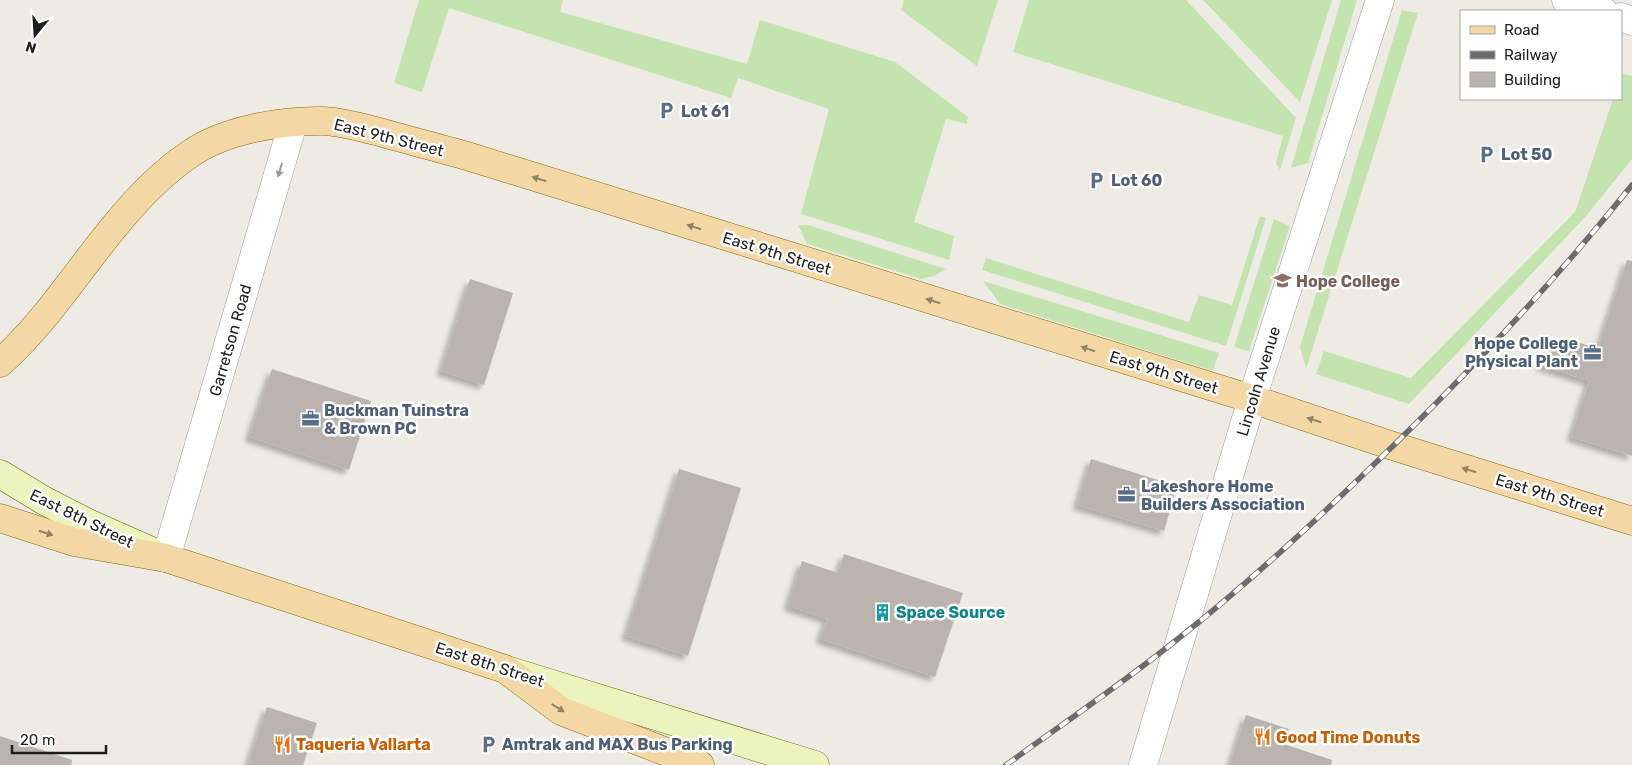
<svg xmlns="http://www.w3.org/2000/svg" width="1632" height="765" font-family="Rubik,sans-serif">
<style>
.grass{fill:#c4e4af}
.building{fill:#bbb4ae;filter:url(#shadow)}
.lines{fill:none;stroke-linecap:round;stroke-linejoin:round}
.minor-casing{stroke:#9f9f9f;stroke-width:29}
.tertiary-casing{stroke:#9f9f9f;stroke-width:29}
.secondary-casing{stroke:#596b0e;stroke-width:29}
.primary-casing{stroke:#8a6b0d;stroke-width:29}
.minor{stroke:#fff;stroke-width:28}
.tertiary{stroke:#fff;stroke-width:28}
.secondary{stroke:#ecf4bd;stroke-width:28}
.primary{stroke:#f3d7a4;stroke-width:28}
.rail-casing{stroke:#6c6c6c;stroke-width:5.5}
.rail{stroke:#fff;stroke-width:4;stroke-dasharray:11;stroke-linecap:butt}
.oneway{fill:#9a9a9a}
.oneway2{fill:#938468}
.labels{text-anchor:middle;stroke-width:5;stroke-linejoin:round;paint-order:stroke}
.service-label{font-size:16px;font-weight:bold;fill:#4e5e75;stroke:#fff;text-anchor:start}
.street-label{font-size:16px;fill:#1e1e1e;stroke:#fff}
.education-label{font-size:16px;font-weight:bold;fill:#785e54;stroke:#fff;text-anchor:start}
.culture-label{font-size:16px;font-weight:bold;fill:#0d838f;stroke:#fff;text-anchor:start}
.food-label{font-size:16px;font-weight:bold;fill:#c56008;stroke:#fff;text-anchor:start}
</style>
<defs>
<filter id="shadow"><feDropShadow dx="-4.5" dy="4.5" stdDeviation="2.5" flood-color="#0004"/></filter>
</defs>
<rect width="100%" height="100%" fill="#eeebe4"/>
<path class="grass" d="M419,0H563L560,12L747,64L760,20L895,62L968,117L967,124L946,119L914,222L954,236L949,260L801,214L829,109L738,78L731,98L449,8L422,92L394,83Z
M904,0H998L977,66L901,10Z
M1029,0H1186L1296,118L1280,170L1276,163L1283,136L1013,52Z
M1203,0H1332L1300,102Z
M1341,0H1357L1308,163L1291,168Z
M1402,10L1418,13L1306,369L1300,347Z
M1621,73L1632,76V159L1586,216L1409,404L1316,374L1324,351L1411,378L1575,212L1613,99H1621Z
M1260,216L1266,218L1226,346L982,270L986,258L1189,322L1199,295L1232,305Z
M1274,219L1290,226L1249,351L1234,347Z
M798,225H808L946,269L934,276L921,279L807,244Z
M983,281L1219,353L1213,371L1000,304Z"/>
<path class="building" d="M1627,260L1632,261V456L1571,437L1589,381L1539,365L1566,338L1598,349Z
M470,279L513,293L484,385L441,371Z
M272,369L371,401L349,470L249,437Z
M1091,459L1177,486L1164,531L1077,505Z
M679,469L741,488L688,656L626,636Z
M844,554L963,593L935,677L820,639L827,619L788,606L802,561L838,573Z
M267,707L317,723L303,765H248Z
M1246,715L1289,729L1284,744L1332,760L1331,765H1230Z
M0,736L72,760L71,765H0Z"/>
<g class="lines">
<defs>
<path id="minor" d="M166,558L293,123"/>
<path id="tertiary" d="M1566,0L1603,11
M1621,17L1632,21
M1143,765L1252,399L1380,0"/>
<path id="secondary" d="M0,474L43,500L88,523L149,550
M510,671L815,765"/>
<path id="primary" d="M0,363C44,324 76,273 114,227C136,200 160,174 190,154C224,130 282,120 324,121C343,122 364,128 383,133C411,141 439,148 467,156L1252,399L1393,446L1632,521
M0,518L74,542L166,558L505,669L561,711L700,765"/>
</defs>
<use href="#minor" class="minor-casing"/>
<use href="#tertiary" class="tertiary-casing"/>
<use href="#secondary" class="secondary-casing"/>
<use href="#primary" class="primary-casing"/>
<use href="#minor" class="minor"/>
<use href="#tertiary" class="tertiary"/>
<use href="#secondary" class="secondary"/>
<use href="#primary" class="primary"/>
<defs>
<path id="rail" d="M1006,765C1064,723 1123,683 1179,638C1255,578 1325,512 1394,445C1478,363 1558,277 1632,185"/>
</defs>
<use href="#rail" class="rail-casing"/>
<use href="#rail" class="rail"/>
</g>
<defs><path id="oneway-solid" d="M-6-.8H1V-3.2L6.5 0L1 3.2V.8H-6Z" transform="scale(1.25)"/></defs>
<use class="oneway" href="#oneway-solid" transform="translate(280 170) rotate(106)"/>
<g class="oneway2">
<use href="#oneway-solid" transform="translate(539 179) rotate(-163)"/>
<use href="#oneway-solid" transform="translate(694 227) rotate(-163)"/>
<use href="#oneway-solid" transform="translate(933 301) rotate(-163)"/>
<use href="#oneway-solid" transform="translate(1088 349) rotate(-163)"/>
<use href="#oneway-solid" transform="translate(1314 420) rotate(-162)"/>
<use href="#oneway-solid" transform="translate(1469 470) rotate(-163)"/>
<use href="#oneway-solid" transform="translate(46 533) rotate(18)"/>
<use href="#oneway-solid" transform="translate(558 708) rotate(32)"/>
</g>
<defs>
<symbol id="parking-bare" viewBox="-9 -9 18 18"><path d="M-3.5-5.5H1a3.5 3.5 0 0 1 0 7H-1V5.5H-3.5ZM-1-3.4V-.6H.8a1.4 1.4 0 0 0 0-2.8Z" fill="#5c6f8a" stroke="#fff" stroke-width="2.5" paint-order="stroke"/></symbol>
<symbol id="university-bare" viewBox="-9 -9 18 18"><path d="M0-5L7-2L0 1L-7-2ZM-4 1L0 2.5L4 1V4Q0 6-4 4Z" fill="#8d6e63" stroke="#fff" stroke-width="2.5" paint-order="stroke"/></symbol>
<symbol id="office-bare" viewBox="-9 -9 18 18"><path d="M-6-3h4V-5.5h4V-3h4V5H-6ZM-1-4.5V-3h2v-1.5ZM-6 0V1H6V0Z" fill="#5c6f8a" stroke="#fff" stroke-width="2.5" paint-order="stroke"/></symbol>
<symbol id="building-bare" viewBox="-9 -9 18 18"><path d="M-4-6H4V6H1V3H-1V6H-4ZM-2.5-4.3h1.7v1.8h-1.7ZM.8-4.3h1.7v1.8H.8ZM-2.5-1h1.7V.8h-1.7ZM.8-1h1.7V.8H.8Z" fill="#0f9aa8" stroke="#fff" stroke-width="2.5" paint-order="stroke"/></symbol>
<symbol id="restaurant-bare" viewBox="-9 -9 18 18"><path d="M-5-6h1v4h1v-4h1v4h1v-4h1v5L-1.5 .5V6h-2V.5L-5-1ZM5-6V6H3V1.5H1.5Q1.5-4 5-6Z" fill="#e8710a" stroke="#fff" stroke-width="2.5" paint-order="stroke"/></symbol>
</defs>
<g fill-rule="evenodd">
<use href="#parking-bare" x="654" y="98" width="25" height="25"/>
<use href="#parking-bare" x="1474" y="142" width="25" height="25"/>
<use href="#parking-bare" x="1084" y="168" width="25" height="25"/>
<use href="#university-bare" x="1270" y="268" width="25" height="25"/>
<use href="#office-bare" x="1580" y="340" width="25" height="25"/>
<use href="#office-bare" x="298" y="406" width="25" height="25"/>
<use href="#office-bare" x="1114" y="482" width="25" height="25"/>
<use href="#building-bare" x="870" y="600" width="25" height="25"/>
<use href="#restaurant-bare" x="1250" y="724" width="25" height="25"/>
<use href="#restaurant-bare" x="270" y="732" width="25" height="25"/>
<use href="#parking-bare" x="476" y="732" width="25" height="25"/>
</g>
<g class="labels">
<g class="service-label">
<text x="681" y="117">Lot 61</text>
<text x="1501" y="160">Lot 50</text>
<text x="1111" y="186">Lot 60</text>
<text x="1578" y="349" text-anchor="end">Hope College<tspan x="1578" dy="18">Physical Plant</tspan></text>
<text x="324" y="416">Buckman Tuinstra<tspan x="324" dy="18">&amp; Brown PC</tspan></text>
<text x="1141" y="492">Lakeshore Home<tspan x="1141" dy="18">Builders Association</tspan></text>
<text x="502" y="750">Amtrak and MAX Bus Parking</text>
</g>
<g class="street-label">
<text transform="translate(389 137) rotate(14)" y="6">East 9th Street</text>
<text transform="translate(777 253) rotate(17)" y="6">East 9th Street</text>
<text transform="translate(230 340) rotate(-74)" y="6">Garretson Road</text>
<text transform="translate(1164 372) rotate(17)" y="6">East 9th Street</text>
<text transform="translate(1258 381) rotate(-73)" y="6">Lincoln Avenue</text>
<text transform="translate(1550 495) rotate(17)" y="6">East 9th Street</text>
<text transform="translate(82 518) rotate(26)" y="6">East 8th Street</text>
<text transform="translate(490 664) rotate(18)" y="6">East 8th Street</text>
</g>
<g class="education-label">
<text x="1296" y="287">Hope College</text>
</g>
<g class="culture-label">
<text x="896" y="618">Space Source</text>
</g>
<g class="food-label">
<text x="1276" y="743">Good Time Donuts</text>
<text x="296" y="750">Taqueria Vallarta</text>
</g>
</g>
<rect x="1460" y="10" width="162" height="90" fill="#ffffff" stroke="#a5a5a5"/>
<rect x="1470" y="26" width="25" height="8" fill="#f3d7a4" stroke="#a5a5a5"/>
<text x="1504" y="35" font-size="15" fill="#1e1e1e">Road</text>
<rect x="1470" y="51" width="25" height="8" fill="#6c6c6c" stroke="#a5a5a5"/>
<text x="1504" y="60" font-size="15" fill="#1e1e1e">Railway</text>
<rect x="1470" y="72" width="25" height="15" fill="#bbb4ae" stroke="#a5a5a5"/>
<text x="1504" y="85" font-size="15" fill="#1e1e1e">Building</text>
<g transform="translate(35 35) rotate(198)" stroke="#ffffff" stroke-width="4" paint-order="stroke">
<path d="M0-4L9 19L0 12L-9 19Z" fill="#1e1e1e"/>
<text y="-8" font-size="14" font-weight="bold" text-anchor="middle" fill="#1e1e1e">N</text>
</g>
<path d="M12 745v8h94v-8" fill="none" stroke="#1e1e1e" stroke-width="2.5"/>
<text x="20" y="745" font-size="15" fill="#1e1e1e" stroke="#ffffff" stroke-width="4" paint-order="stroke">20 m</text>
</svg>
